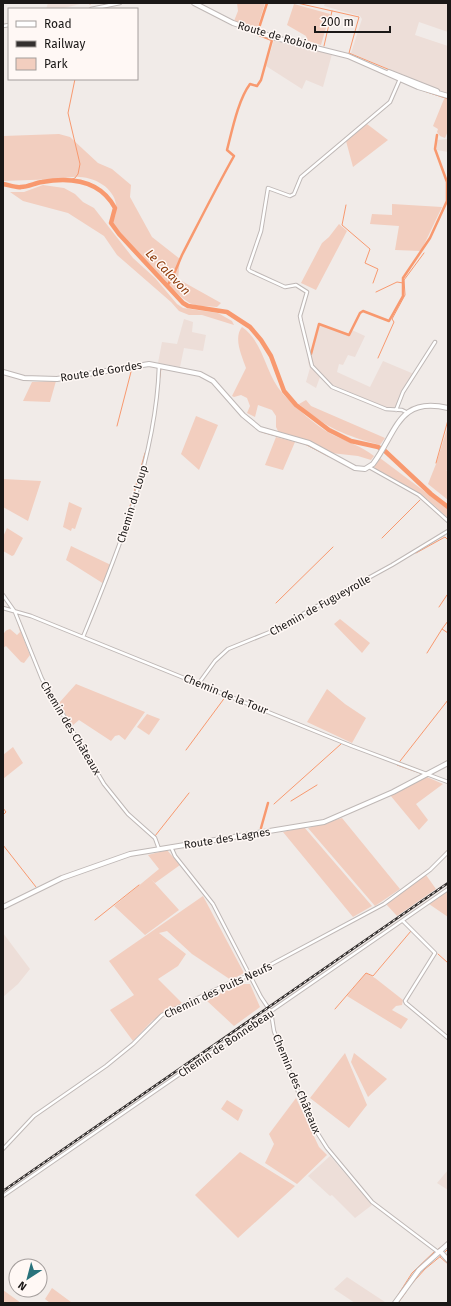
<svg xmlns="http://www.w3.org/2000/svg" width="451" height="1306" font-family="'Fira Sans',sans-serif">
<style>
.built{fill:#edded8}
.green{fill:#f2cebf}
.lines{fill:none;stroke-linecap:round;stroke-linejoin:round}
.stream{stroke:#f8996f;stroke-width:1}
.canal{stroke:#f8996f;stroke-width:2.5}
.river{stroke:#f8996f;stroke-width:4.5}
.street-casing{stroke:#bfb8b6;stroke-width:4.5}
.secondary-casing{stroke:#bfb8b6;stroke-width:6}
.primary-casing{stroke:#bfb8b6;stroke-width:6}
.street{stroke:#fff;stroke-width:2.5}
.secondary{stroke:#fff;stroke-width:4}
.primary{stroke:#fff;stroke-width:4}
.rail-casing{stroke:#34302f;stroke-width:2.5}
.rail{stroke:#fff8f5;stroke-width:1;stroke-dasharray:3;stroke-linecap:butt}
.labels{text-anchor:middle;stroke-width:3;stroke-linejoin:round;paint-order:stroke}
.street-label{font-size:11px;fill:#1b1817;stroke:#fff8f5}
.water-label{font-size:12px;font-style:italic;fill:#8b3706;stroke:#fff8f5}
</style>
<rect width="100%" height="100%" fill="#f1ebe8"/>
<path class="built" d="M48,3H84L64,8L46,9Z
M325,3H448V32L419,22L415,35L448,46V94L351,53L362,19L360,16L324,6Z
M274,40L332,54L323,87L306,80L302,89L266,66Z
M448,139V152L437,150V140Z
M184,319L193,322L192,332L206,335L203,351L184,348L180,367L158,363L162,342L177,344Z
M320,324L349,335L352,330L365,336L355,357L348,355L343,365L339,364L337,372L370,387L383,361L414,374L395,408H387L333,385L320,377L316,388L306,382L310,368L308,362Z
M3,933L30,969L18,984L3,997Z
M330,1156L372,1205L355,1218L332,1195L330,1196L308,1176Z
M448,1170V1190L437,1183Z
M347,1277L385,1302L355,1303L334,1289Z"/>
<path class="green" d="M237,3H265L257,29L234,21L238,11Z
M294,4L330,14L321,45L308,41L306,36L287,25Z
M444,99H448V131L445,138L440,136L437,132L438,129L433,126Z
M367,124L388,140L353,167L346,141Z
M59,134L70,137L98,163L112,169L131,185L130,197L152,237L180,259L178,279L221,303L217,307C209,306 199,307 192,304C177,299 125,239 112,223C126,199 104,178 79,177C73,176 65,179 58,179C40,180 21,180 3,181V136Z
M43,185L64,188L75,194L83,202L94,208L133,258L155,278L177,304L183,308L218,313L232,321L234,325L202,315H189L179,311L171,302L117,255L104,236L68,213L23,201L10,192H24Z
M392,204L442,207L421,251L395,250L399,226L370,224L372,214L392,215Z
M339,224L347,231L316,290L301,283L322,243L329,237Z
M242,327C264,342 265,374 283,394C298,409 314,425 333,435C348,442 361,446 374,456L371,460L358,456L331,453L308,440L279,433L276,427V416L272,410L258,405L255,417L247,413L250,406L247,398L241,395L234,397L232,396L246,368C242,356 233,338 242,327Z
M56,381L50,402L23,401L32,382Z
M306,400L311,406L385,438L380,445C347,436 325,428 299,404Z
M196,416L218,425L199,470L181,454Z
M447,429L448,471L446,470L448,472V500L428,484L436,464Z
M276,437L295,442L283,470L265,465Z
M380,458L448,509V518L428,500L380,473L374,467Z
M3,479L41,481L28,521L3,507Z
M69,502L82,508L75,529L72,528L71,531L63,527Z
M7,528L23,538L14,555L12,556L3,551V537Z
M71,546L111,565L104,584L66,560Z
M340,619L370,643L362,653L334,624Z
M17,622L30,655L24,663L21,662L6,646L3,648C3,640 1,631 10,629L17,635L20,632Z
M76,684L145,712L125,740L119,735L115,736L111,741L79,720L72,726L59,703Z
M327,689L345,704L366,718L352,743L307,722Z
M147,714L160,719L149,735L137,727Z
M13,747L23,763L3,779V755Z
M427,777L443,784L416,804L428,820L419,830L390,795Z
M342,818L400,889L375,906L308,828Z
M304,827L372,906L353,917L283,832Z
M167,850L180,865L155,883L151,879L179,910L145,935L114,906L159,869L148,855Z
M426,875L436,889L397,916L386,904Z
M448,890V917L429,904Z
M203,896L244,973L231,980L192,954L167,931L159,933L186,954L178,966L158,979L182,1003L152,1021L133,1041L110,1010L134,995L109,961Z
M366,973L375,978L403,1000L402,1005L396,1006L392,1010L408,1019L401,1029L347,996Z
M241,984H250L260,1007L234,1026L206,1000Z
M345,1053L367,1105L349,1128L310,1098Z
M354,1053L387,1079L368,1097L351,1062Z
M296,1098L319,1147L327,1155L297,1184L265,1163L274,1144L269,1134Z
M227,1100L243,1110L238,1121L221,1109Z
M240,1152L295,1186L238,1238L195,1195Z
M52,1288L71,1302L50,1303L45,1299Z
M3,1290L21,1303H3Z"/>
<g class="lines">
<path class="stream" d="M297,3L359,17L349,53L390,70
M90,4V3
M324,46L332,11
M424,91L448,99
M68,181L75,178L78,174L80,164L68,113L75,79
M346,205L342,225L370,249L365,263L378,269L373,283
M376,292L397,282L403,283
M378,358L394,322L392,319L405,295L404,280L424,253
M71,379L79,377
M117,426L132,368
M262,432L305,444L328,456
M152,434L161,368
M147,456L149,449
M436,463L448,420
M440,515L448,523
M123,531L145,453
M382,538L420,500
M416,553L445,537L448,540
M408,554L448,530
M276,603L333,547
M3,607L9,608
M439,607L447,595
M448,621L442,629L448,633
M427,653L442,629
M186,750L226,696
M423,774L397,765L448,700
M291,801L317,785
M274,804L341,744
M3,808L6,812L3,815
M135,822L152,837
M155,836L189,793
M3,845L36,887
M95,920L139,885
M438,954L448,963
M335,1009L366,973L373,976L411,931
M437,1250L448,1242
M444,1253L448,1249
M440,1257L448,1264
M407,1289L425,1269L442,1255
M393,1303L412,1273L435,1251
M398,1303L406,1292"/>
<path class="canal" d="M167,286C174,276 177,266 182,255C199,222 216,188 234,156L227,150C232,131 238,100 250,84L257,86L261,80L272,40L257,34L267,3
M311,354L319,324L349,335L360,313L363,311L389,321L403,296V278L430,238L447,201V182L435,149L437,135
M261,828L268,803"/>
<path class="river" d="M3,184C9,185 16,188 21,187C28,187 35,183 42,182C71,177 100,180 115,208L111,223L119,234L183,303L188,306L227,312L250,327L261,340L271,356L284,391L296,405L329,430L351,441L378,447L385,451L431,494L448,507"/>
<defs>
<path id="street" d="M91,9L120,3
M3,26L9,25
M400,79L390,102L301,177L294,194L290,196L268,188L261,231L248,269L250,271L285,287L296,285L307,292L300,316L301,321L312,366L332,387L386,409L402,410L406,412
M396,410L403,392L435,342
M369,467L419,495L448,521
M3,595L15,612L42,679L104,784L128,814L155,838L159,849
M3,608L31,616L352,746L448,782
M83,637C118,552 156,459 159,366
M199,683L215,661L228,649L270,632L392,565L448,531
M171,847L175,856L213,904L261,997L271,1012L274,1031L284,1059L313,1126L327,1148L372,1202L438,1252
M403,921L435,953L405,1001L406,1003L448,1038
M3,1149L34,1116L106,1066L133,1044L162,1015L234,981L253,974L384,904L430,870L448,852
M3,1196L448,889"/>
<path id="secondary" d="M194,3L233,23L276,38L348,56L418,87L448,96
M389,72L437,91
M3,372L24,378L57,379L149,364L200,374L213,381L243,415L260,429L309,443L355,468L365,469L373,464C397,432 398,396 448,408
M3,907L62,878L130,854L324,822L393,792L448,763
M440,1251L448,1260"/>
<path id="primary" d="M395,1303L419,1270L448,1244"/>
</defs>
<use href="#street" class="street-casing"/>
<use href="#secondary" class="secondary-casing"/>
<use href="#primary" class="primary-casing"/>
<use href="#street" class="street"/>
<use href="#secondary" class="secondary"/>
<use href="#primary" class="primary"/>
<defs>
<path id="rail" d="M3,1191L448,883"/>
</defs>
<use href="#rail" class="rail-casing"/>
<use href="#rail" class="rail"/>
</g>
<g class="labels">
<g class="street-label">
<text transform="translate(278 36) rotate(16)" y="4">Route de Robion</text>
<text transform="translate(101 371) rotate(-9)" y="4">Route de Gordes</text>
<text transform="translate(132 504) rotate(-73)" y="4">Chemin du Loup</text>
<text transform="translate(320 605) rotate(-29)" y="4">Chemin de Fugueyrolle</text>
<text transform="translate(226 694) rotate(22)" y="4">Chemin de la Tour</text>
<text transform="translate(71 728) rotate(59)" y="4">Chemin des Châteaux</text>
<text transform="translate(227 838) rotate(-9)" y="4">Route des Lagnes</text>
<text transform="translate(218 990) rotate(-25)" y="4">Chemin des Puits Neufs</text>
<text transform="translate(226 1043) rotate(-34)" y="4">Chemin de Bonnebeau</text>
<text transform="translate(297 1084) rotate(67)" y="4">Chemin des Châteaux</text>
</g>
<g class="water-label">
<text transform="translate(168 272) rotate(46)" y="4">Le Calavon</text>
</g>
</g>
<rect width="451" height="1306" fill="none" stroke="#1b1817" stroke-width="8"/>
<rect x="8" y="8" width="130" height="72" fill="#fff8f5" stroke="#a49e9c"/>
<rect x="16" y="21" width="20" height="6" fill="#ffffff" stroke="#a49e9c"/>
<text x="44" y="28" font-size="12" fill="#1b1817">Road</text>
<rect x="16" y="41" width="20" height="6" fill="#34302f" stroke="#a49e9c"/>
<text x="44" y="48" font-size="12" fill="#1b1817">Railway</text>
<rect x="16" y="58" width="20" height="12" fill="#f2cebf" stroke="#a49e9c"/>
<text x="44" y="68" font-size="12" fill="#1b1817">Park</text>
<g transform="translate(28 1278) rotate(216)"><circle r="19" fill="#fff8f5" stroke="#a49e9c"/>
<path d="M0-3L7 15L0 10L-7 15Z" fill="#29727b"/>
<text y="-6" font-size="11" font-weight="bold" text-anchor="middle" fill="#1b1817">N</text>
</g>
<path d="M315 26v6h75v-6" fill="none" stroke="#1b1817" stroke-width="2"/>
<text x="321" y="26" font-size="12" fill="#1b1817" stroke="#fff8f5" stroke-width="3" paint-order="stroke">200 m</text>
</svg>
